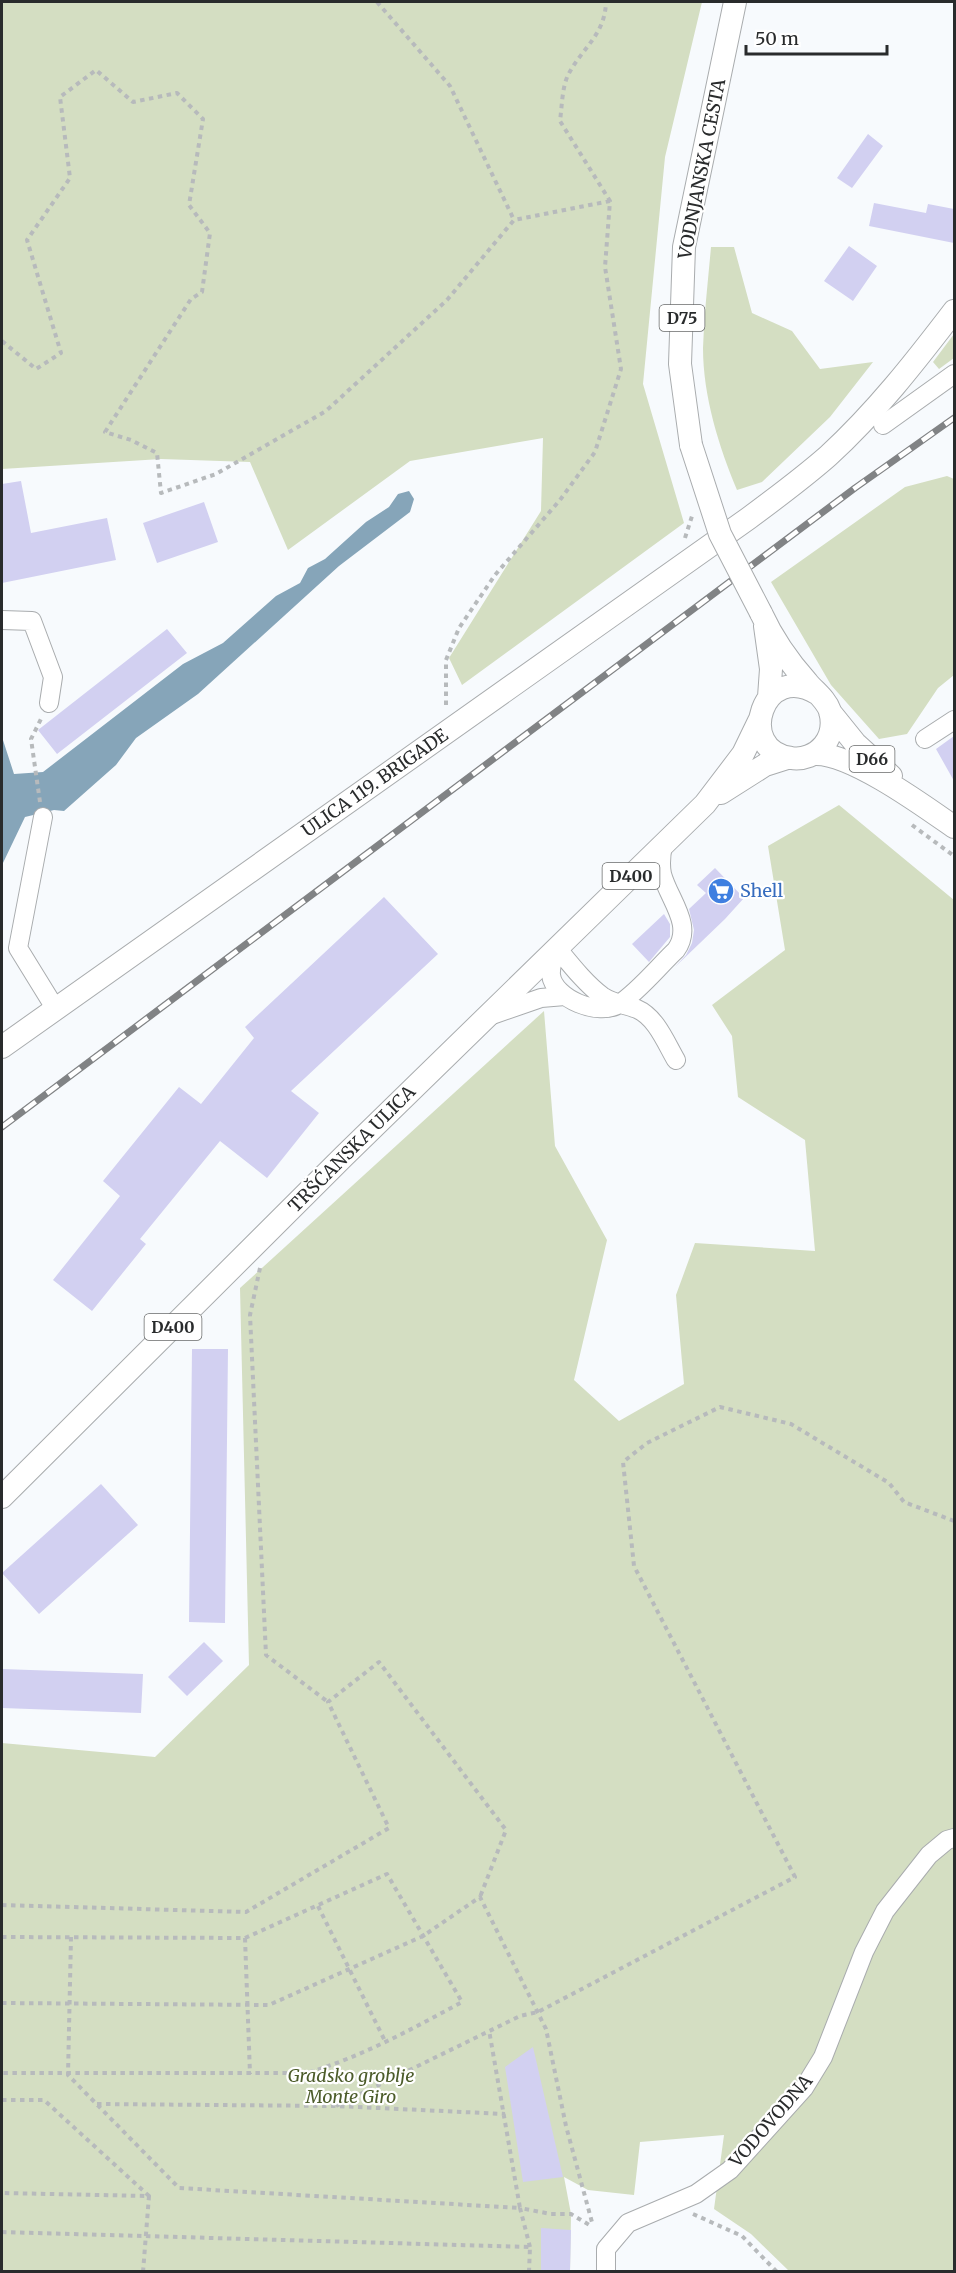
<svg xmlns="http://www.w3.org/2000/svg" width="956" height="2273" font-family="Merriweather,serif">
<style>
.green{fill:#d4dec2}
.water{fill:#86a5b9}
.building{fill:#d2d0f1}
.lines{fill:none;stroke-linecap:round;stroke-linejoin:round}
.minor-casing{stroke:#a9acae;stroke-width:20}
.major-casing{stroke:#a9acae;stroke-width:24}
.path{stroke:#b7babc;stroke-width:4;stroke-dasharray:4.5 4.5;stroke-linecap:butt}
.minor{stroke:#fff;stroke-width:18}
.major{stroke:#fff;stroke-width:22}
.rail-casing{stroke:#818385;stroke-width:7}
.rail{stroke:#fff;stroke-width:4.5;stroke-dasharray:14;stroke-linecap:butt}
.major-bridge-casing{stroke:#a9acae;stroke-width:24;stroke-linecap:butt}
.major-bridge{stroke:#fff;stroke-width:22}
.labels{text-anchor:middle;stroke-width:4.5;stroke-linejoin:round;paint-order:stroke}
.shield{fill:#fff;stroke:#696b6b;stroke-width:1.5}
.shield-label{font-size:16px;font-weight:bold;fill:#292b2c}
.street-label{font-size:18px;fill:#292b2c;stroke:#fff}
.shop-label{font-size:18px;fill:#366cbe;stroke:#fff;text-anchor:start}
.park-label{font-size:18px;font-style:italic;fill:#4c5c2a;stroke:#fff}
</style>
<rect width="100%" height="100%" fill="#f7fafd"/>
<path class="green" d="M2,2H702L665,157L643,384L684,523L462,685L449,658L541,511L543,438L410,461L288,550L250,462L161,459L2,469Z
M711,247H734L752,313L792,331L820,369L873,362L830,417L762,482L737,490C719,447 703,396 703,348C704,315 708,281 711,247Z
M954,334V358L939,369L933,362Z
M947,476L954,479V675L938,688L907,734L879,739L831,685L771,582L905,487Z
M839,805L954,900L953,2271H789L751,2234L714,2209L724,2135L640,2142L634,2195L588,2190L564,2177L571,2214L570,2271H2V1743L155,1757L249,1665L240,1288L544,1011L555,1146L607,1240L574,1380L619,1421L684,1384L676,1295L695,1243L815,1251L805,1140L738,1097L732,1036L712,1005L785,950L768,846Z"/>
<path class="water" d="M409,491L414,499L410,512L339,566L198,694L136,738L116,765L64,811L54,810L25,817L2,865V737L14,774L43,772L183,664L223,643L276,596L300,583L308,568L325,559L366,522L389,507L398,494Z"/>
<path class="building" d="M868,134L883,146L852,188L837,178Z
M874,203L926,213L928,204L954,209V243L869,226Z
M849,246L877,266L853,301L824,281Z
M21,481L31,533L107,518L116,560L2,583V484Z
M204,502L218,542L157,563L143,523Z
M167,629L187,653L57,754L38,730Z
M954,736V781L936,749Z
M715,868L744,898L725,919L675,967L686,955L692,943L694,930L689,909L706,893L697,885Z
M384,897L438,954L291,1091L319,1113L267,1178L220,1141L140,1239L146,1244L92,1311L53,1280L120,1196L103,1181L179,1087L201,1104L254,1038L245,1027Z
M664,914L670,924V937L649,962L632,944Z
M192,1349H228L225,1623L189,1622Z
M101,1484L138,1525L39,1614L2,1573Z
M204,1642L223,1661L187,1696L168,1677Z
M2,1669L143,1674L141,1713L2,1708Z
M533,2047L563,2177L523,2182L505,2067Z
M541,2228L571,2230L570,2271H541Z"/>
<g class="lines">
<defs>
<path id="minor" d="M883,425L954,374
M2,620L32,621L53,677L49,703
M925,739L954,720
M43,817L18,948L55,1008
M557,948C554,957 550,966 551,975C554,999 599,1017 619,1004C638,992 659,966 676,950C694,925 669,900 662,874C660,864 661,855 663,845
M557,948C571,965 585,983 602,996C614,1004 624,1004 637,1009C656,1017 666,1043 676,1060
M492,1015L541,998L565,996
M606,2272V2249L628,2223L696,2194L730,2170L804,2088L823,2057L864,1952L885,1911L929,1855L947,1840L954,1838"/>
<path id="major" d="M691,445L680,364L684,247L735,2
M761,613C772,637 790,663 807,682C814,691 826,699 830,711C833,722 832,735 824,745C816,755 803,760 791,758C734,750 763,659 818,694
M765,626L771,669L769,697
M830,712L855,743L891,776
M814,754C850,752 924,806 954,827
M721,793L765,765L787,758
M2,1047L749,518C776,498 803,478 828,456C876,412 915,362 954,311
M2,1497L344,1156L705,804L743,754L759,721"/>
</defs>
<use href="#minor" class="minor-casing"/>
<use href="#major" class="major-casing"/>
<path class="path" d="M377,2L450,86L514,220
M2,341L36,369L61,353L27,240L70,178L60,97L96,70L133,102L177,93L203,119L189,205L210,233L202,292L191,299L105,432L131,440L157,453L161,493L216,474L326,411L447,300L514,220L610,201
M685,538L692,516
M446,705V660L459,628L495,575L560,500L595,452L621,369L605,267L610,201L560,121C562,106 562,88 568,75C582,48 605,35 606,2
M40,802L31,739L42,717
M912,825L954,856
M260,1268L250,1315L266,1655L328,1702
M2,1905L246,1912L389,1828L328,1702L379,1662L506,1830L480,1897
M318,1906L385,2041
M2,1937L245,1938L387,1874L462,2002C412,2029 361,2057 307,2073H2
M71,1937L68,2075L179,2188L520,2208L489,2030
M245,1938L250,2074
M2,2003L269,2005L423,1936L480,1897L546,2029L566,2126L593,2226
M2,2100H44L149,2196L2,2193
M97,2104L336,2106L505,2114
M336,2106L520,2016L538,2012L795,1877L634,1566L623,1462L647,1443L720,1407L791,1424L889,1483L904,1502L954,1521
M693,2214L742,2236L777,2272
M2,2232L530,2247L529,2272
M530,2247L520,2208L551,2214H571L591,2226
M143,2272L149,2196"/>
<use href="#minor" class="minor"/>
<use href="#major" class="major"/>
<defs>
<path id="rail" d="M2,1127L855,488L954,418"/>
</defs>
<use href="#rail" class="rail-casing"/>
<use href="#rail" class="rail"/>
<defs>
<path id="major-bridge" d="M691,445L720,534L761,613"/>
</defs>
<use href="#major-bridge" class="major-bridge-casing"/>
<use href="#major-bridge" class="major-bridge"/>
</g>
<defs>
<symbol id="supermarket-disc" viewBox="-11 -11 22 22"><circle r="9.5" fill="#3f7fe0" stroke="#fff"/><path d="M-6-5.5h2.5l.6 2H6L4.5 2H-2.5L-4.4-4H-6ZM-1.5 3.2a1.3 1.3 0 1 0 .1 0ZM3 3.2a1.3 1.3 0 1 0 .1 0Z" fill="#fff"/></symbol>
</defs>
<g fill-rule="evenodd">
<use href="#supermarket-disc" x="706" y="876" width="30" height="30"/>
</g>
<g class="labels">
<g class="shield">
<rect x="659.5" y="305" width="45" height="26" rx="4.5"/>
<rect x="849.5" y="746" width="45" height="26" rx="4.5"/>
<rect x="602.5" y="863" width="57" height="26" rx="4.5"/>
<rect x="144.5" y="1314" width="57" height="26" rx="4.5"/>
</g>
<g class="shield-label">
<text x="682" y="324">D75</text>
<text x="872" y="765">D66</text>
<text x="631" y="882">D400</text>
<text x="173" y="1333">D400</text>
</g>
<g class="street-label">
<text transform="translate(702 169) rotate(-79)" y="6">VODNJANSKA CESTA</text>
<text transform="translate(375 783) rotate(-35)" y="6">ULICA 119. BRIGADE</text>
<text transform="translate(352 1149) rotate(-45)" y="6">TRŠĆANSKA ULICA</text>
<text transform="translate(771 2121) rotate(-49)" y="6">VODOVODNA</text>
</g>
<g class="shop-label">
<text x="740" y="897">Shell</text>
</g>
<g class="park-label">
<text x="351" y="2082">Gradsko groblje<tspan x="351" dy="21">Monte Giro</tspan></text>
</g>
</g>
<rect width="956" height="2273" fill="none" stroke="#292b2c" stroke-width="6"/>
<path d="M746 45v9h141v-9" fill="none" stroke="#292b2c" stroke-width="3"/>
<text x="755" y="45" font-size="18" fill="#292b2c" stroke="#ffffff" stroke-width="4.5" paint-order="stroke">50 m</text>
</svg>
